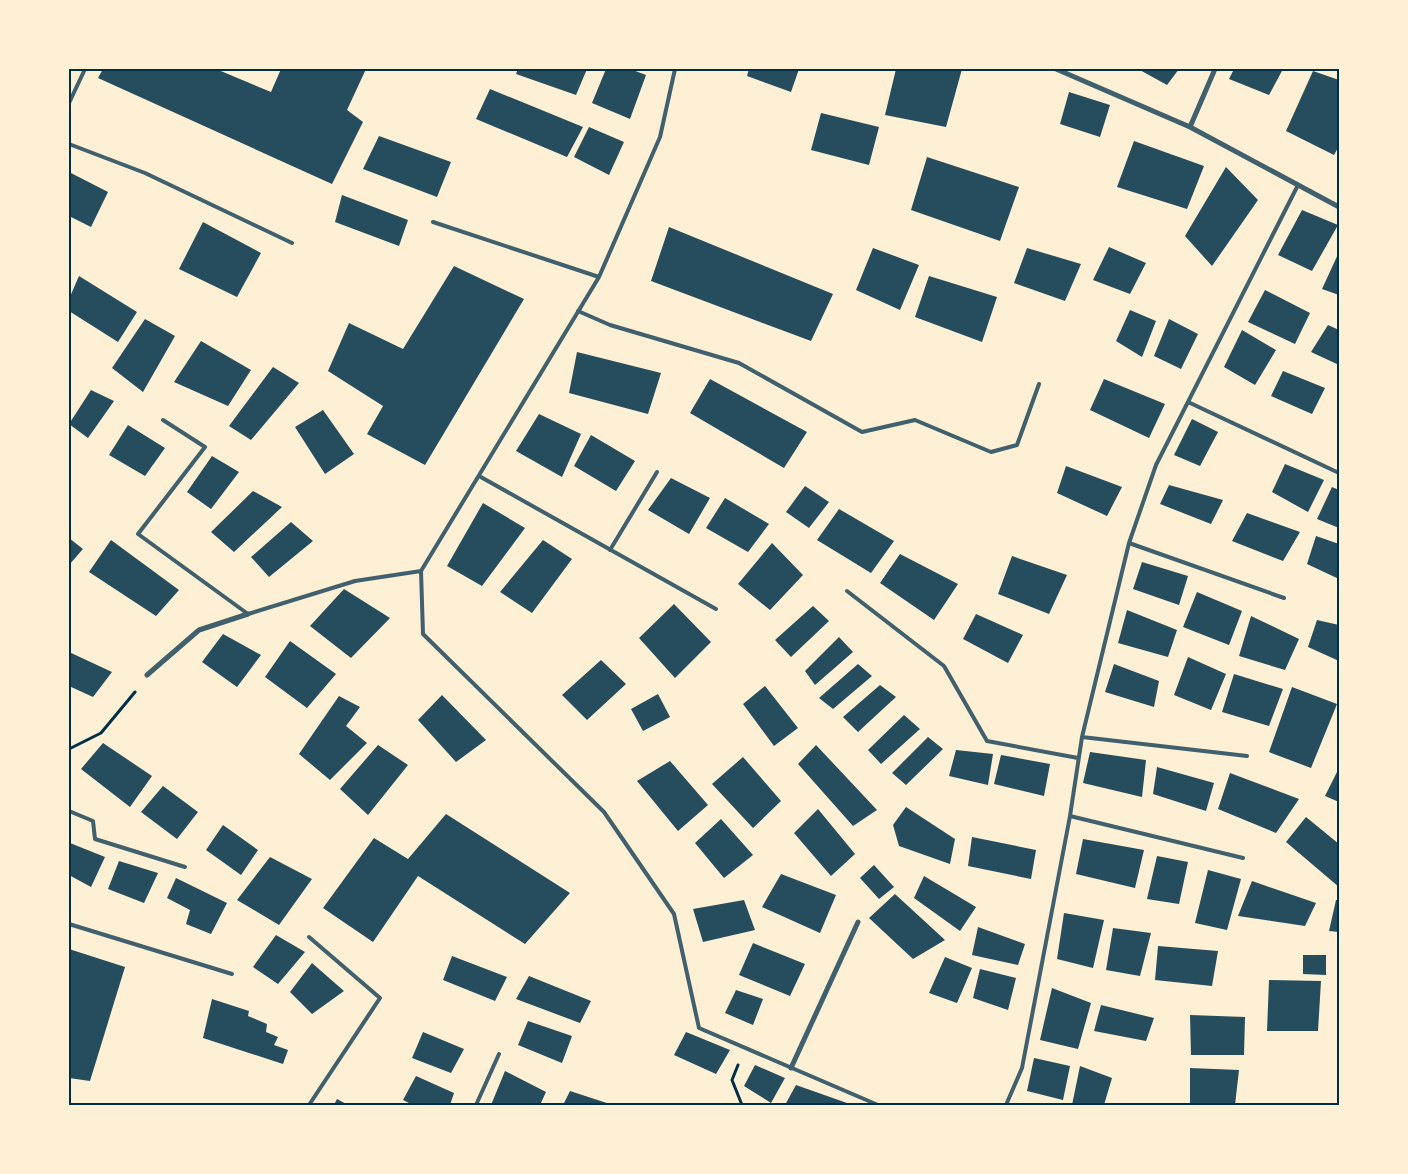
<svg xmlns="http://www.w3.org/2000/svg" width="1408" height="1174" font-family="'Sofia Sans Condensed',sans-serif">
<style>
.building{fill:#264d5e}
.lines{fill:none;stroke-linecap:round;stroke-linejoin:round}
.path{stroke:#003049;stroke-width:3}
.service{stroke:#3f606c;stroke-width:4}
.minor{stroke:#3f606c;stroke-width:5}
.neatline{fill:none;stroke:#003049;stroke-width:2}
</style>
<rect width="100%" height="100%" fill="#fdf0d5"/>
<path class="building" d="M103,69H216L271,92L281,69H366L347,110L363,122L332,184L98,78Z
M518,69H587L576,95L516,74Z
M606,69H630L646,75L630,119L592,103Z
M749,69H799L791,92L747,76Z
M896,69H962L946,127L885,115Z
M1138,69H1179L1167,85Z
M1234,69H1283L1269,95L1229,79Z
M1313,71L1339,80V146L1334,155L1286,131Z
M490,89L583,127L567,157L476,119Z
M1069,92L1110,105L1100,137L1060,124Z
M821,113L879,127L869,165L811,150Z
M589,127L624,142L609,175L574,157Z
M379,136L451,162L437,197L363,169Z
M1134,141L1204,166L1187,209L1117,187Z
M927,157L1019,187L1000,241L911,210Z
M1226,167L1258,200L1212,266L1185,236Z
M69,172L108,192L91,227L69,216Z
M342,195L408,220L399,246L335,222Z
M1302,210L1338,225L1312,271L1278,255Z
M203,222L261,253L237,297L179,269Z
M669,227L833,294L811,341L651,281Z
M1109,247L1146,263L1130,294L1093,280Z
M873,248L919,265L900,310L856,290Z
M1027,248L1081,264L1065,301L1014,283Z
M1339,252V295L1322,289Z
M454,266L524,299L425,465L367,434L383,406L328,371L349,323L403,349Z
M79,276L137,312L118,342L69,311V299Z
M929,276L997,297L982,342L915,317Z
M1265,290L1310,313L1295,344L1248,322Z
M1130,310L1156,321L1142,357L1116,341Z
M145,319L175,336L143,392L112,368Z
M1169,319L1198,334L1181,369L1154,356Z
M1328,325L1339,330V365L1311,352Z
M1242,330L1276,350L1255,385L1224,367Z
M201,341L251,370L228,406L174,382Z
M577,352L661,373L648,414L569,393Z
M273,367L299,383L251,440L229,426Z
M1283,371L1325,388L1312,414L1271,396Z
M710,379L807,432L784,468L690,413Z
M1104,379L1165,404L1149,438L1090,410Z
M91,390L114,401L88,438L69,424Z
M323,410L354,454L325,474L295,427Z
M539,414L581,434L562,477L516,451Z
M1192,419L1218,432L1200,466L1174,455Z
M128,425L165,448L145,476L109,455Z
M591,435L635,461L616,491L574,466Z
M212,456L239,472L211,509L187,492Z
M1285,464L1324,480L1308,512L1272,492Z
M1066,466L1122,487L1107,516L1057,493Z
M671,478L710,498L689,534L648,510Z
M1169,485L1223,500L1211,524L1160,504Z
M805,486L829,502L809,528L786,512Z
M1332,487L1339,490V528L1317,519Z
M253,491L282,507L234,552L211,532Z
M725,498L769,524L748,552L706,528Z
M483,503L525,528L482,586L447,566Z
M839,509L894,541L871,573L817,540Z
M1247,513L1300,532L1283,561L1232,541Z
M291,522L313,541L269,577L251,557Z
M1316,536L1339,544V579L1307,564Z
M69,538L83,549L69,565Z
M111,540L179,590L156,616L89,572Z
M543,540L572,559L532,613L500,592Z
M772,543L803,575L770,610L738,584Z
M900,554L958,584L934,620L880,583Z
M1012,556L1067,575L1049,614L998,594Z
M1142,562L1188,576L1179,605L1133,589Z
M344,589L390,618L351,658L310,626Z
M1197,592L1242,611L1229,645L1183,627Z
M674,604L711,642L675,678L639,638Z
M813,606L829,621L791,657L775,640Z
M1127,610L1177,630L1168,657L1118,643Z
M976,614L1023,635L1008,663L963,639Z
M1251,616L1299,639L1285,670L1239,656Z
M1317,620L1339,625V661L1308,647Z
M223,634L261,655L237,687L202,662Z
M839,637L853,652L815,685L805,671Z
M290,641L336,674L307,708L265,677Z
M69,652L112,672L93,697L69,686Z
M1188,657L1226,674L1211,710L1174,695Z
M601,660L626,684L587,720L562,695Z
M858,664L872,676L833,709L819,698Z
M1114,664L1159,681L1154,707L1105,692Z
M1234,674L1283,689L1269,726L1222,712Z
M880,685L896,697L858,732L843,717Z
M765,686L798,728L774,746L743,704Z
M1292,687L1337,704L1311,768L1269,752Z
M658,694L670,717L643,731L631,709Z
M442,695L486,740L456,762L418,720Z
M339,696L360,707L346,726L367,743L330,780L299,754Z
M904,715L920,729L881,764L868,750Z
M928,737L943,749L906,785L892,773Z
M103,743L152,776L130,807L81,769Z
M378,745L408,765L368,815L340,789Z
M816,745L877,810L853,826L798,764Z
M956,750L993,754L988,785L949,776Z
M1090,752L1146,760L1142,797L1083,783Z
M1001,755L1050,764L1044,796L994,784Z
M743,757L781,801L753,828L712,784Z
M670,761L708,805L678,831L637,781Z
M1157,767L1214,783L1206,811L1153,794Z
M1339,768V802L1325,796Z
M1230,773L1299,799L1276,833L1218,809Z
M163,786L198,812L177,839L141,812Z
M906,807L955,839L950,864L899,846L893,825Z
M818,809L855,854L831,876L794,833Z
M446,814L570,893L525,944L418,876L373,942L323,908L374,838L408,859Z
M1306,817L1339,844V887L1286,842Z
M721,819L753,855L724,878L695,843Z
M223,825L258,850L241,875L206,850Z
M972,837L1036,850L1031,879L968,866Z
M1083,839L1144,850L1135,888L1076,874Z
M70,843L105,857L91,887L69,875Z
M1157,856L1188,862L1179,904L1147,899Z
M270,857L312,879L279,925L237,900Z
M119,861L158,873L144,903L108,889Z
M874,865L894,887L879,899L860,878Z
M1208,870L1241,879L1227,930L1195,923Z
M781,874L836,895L820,933L762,907Z
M924,876L976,907L960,931L914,898Z
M176,878L227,903L211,934L186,924L190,910L167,898Z
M1252,881L1316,903L1305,926L1238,916Z
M895,894L945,940L913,959L869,918Z
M744,900L755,930L703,942L693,909Z
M1336,900H1339V932L1329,931Z
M1064,913L1104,920L1093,968L1057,959Z
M978,927L1025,944L1018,965L972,955Z
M1113,928L1151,933L1140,976L1106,970Z
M276,935L305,952L278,984L253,967Z
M753,943L805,964L790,996L739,975Z
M1158,946L1218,951L1212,986L1155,980Z
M69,949L125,967L90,1081L69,1078Z
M1303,955H1326V975L1303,974Z
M452,956L507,977L495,1001L443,980Z
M945,957L972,968L957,1003L929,993Z
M312,963L344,991L312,1014L290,992Z
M980,969L1016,978L1008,1010L973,998Z
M529,976L591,1001L580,1023L516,999Z
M1269,980L1321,981L1318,1031H1267Z
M1052,988L1091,1003L1078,1049L1040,1040Z
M736,990L763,999L753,1025L725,1013Z
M212,999L249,1011L248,1016L267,1024L266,1032L278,1037L274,1045L288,1050L283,1064L203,1038Z
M1101,1005L1154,1018L1146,1041L1094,1031Z
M1190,1015L1245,1017L1244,1055H1191Z
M528,1021L572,1036L562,1063L518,1045Z
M423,1032L464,1049L451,1073L412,1058Z
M686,1032L730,1050L716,1074L674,1055Z
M1034,1058L1070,1066L1063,1100L1027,1091Z
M755,1065L785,1078L771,1103L744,1086Z
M1080,1066L1112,1078L1104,1105H1072Z
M1190,1068L1239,1070L1235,1105H1190Z
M505,1071L546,1092L540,1105H491Z
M416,1076L454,1093L450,1105H413L403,1100Z
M796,1085L847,1103L846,1105H785Z
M570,1091L613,1105H563Z
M337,1099L348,1105H334Z"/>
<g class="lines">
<path class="path" d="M69,749L101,733L135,692
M738,1065L732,1080L742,1105"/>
<path class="service" d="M675,69L660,137L599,277L421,571L423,634L604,812L674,914L699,1028L878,1105
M69,103L85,69
M69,144L145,173L292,243
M433,222L599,277
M578,311L610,325L739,363L862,432L915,420L991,452L1017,445L1039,384
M1188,402L1339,473
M163,420L205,447L138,534L248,614L355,581L421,571
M479,476L716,609
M1129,543L1284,598
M610,550L657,472
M847,591L944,666L987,741L1078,758
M1082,737L1247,756
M69,811L93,821L95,839L185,867
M1070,816L1243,858
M69,924L232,974
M309,1105L380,998L309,937
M476,1105L499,1054
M1006,1105L1022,1068L1070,816L1082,737L1129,543L1156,465L1298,185"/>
<path class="minor" d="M1056,69L1190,127L1339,207
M1190,127L1215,69
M147,675L199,630L248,614
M791,1068L858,922"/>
</g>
<rect width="1408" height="1174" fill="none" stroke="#fdf0d5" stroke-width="140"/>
<rect x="70" y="70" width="1268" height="1034" class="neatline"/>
</svg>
